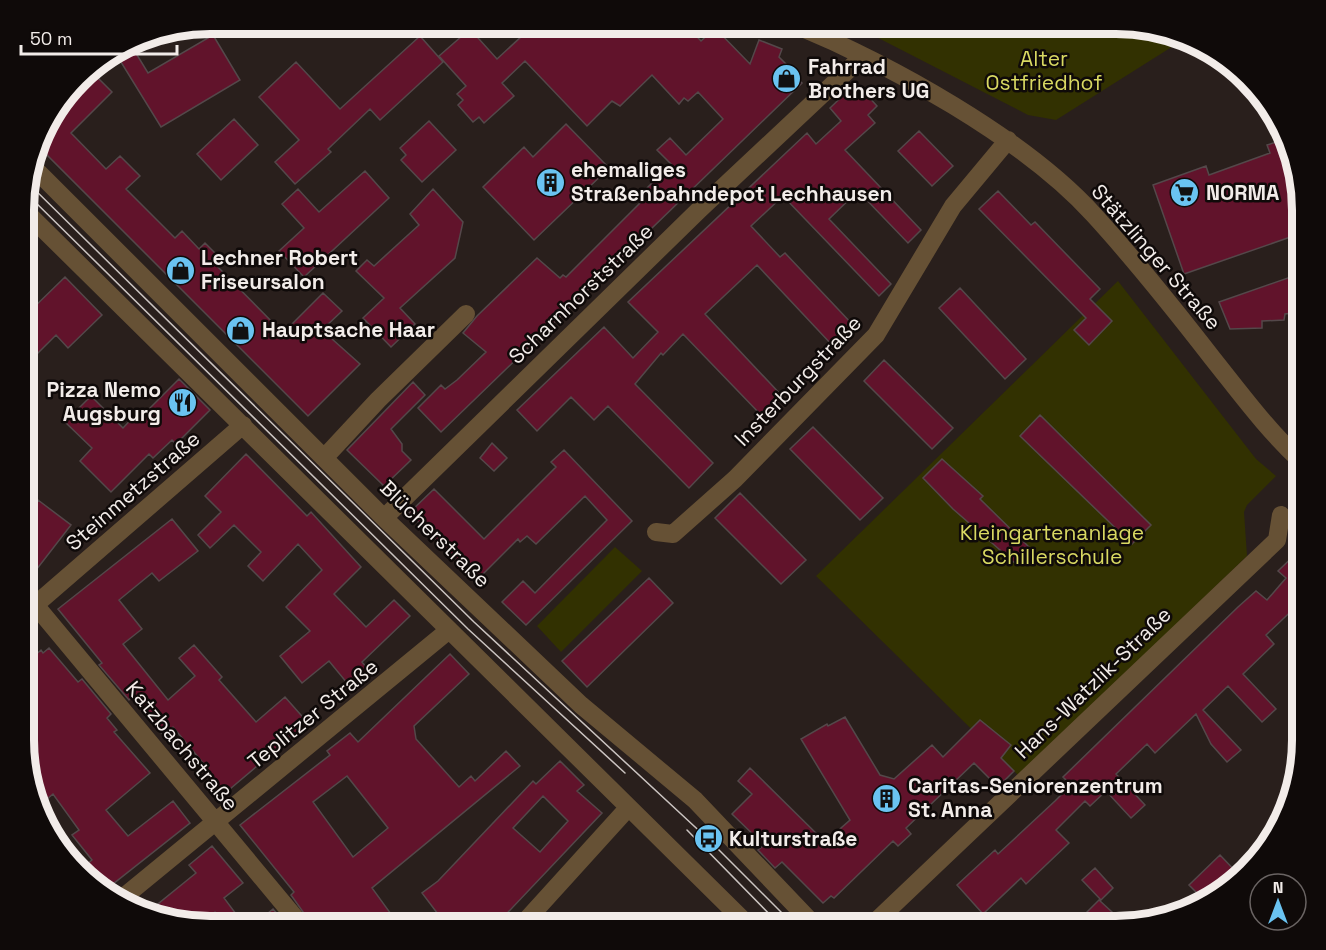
<svg xmlns="http://www.w3.org/2000/svg" width="1326" height="950" font-family="'Space Grotesk',sans-serif">
<style>
.green{fill:#323101}
.building{fill:#61132b;stroke:#54484a;stroke-width:1.5;fill-rule:evenodd}
.lines{fill:none;stroke-linecap:round;stroke-linejoin:round}
.minor{stroke:#665135;stroke-width:18}
.tram{stroke:#cbc4c1;stroke-width:1.5}
.labels{text-anchor:middle;stroke-width:5;stroke-linejoin:round;paint-order:stroke}
.park-label{font-size:21px;fill:#d9d962;stroke:#0f0a09}
.poi-label{font-size:21px;font-weight:bold;fill:#f2ece9;stroke:#0f0a09;text-anchor:start}
.street-label{font-size:21px;fill:#f2ece9;stroke:#0f0a09}
.rim{fill:none;stroke:#f2ece9;stroke-width:8}
</style>
<rect width="100%" height="100%" fill="#291f1c"/>
<path class="green" d="M851,24H1127L1186,38L1056,120L1028,115Z
M1118,281L1256,459L1276,476L1247,505L1244,512L1247,556L1019,776L816,576Z
M615,547L642,571L561,652L537,626Z"/>
<path class="building" d="M535,24H685L701,41L715,28L750,64L759,40L782,49L779,57L796,74L794,76L802,83L441,432L418,408L441,385L445,389L457,380L486,352L463,333L477,316L537,258L560,278L563,275L566,277L648,195L644,191L671,164L657,150L670,138L686,155L723,119L698,92L688,101L684,98L679,104L652,75L620,106L612,101L587,126L525,61L502,83L514,96L484,123L479,117L473,122L458,105L463,100L457,94L466,86L439,56L470,29L497,59Z
M213,35L240,80L161,127L116,54L131,45L148,73Z
M420,36L443,62L380,120L370,109L328,149L331,152L295,184L275,162L299,140L259,97L296,62L340,109Z
M89,69L112,92L71,133L106,169L120,156L140,176L126,189L175,238L182,231L199,249L205,243L220,258L214,263L283,333L323,293L342,311L322,330L360,364L308,416L39,147L49,118Z
M856,83L877,106L868,115L875,123L845,150L921,230L908,243L858,191L829,219L891,284L879,296L783,196L751,226L780,257L785,253L853,325L832,345L757,265L705,314L783,397L762,416L683,334L663,355L661,353L635,384L713,463L689,488L608,406L594,420L571,397L537,431L517,410L604,327L633,358L658,332L628,302L807,133L816,144L841,121L830,108Z
M234,119L258,145L221,180L197,154Z
M429,121L456,150L422,182L401,160L406,155L400,148Z
M566,124L609,168L534,240L483,187L524,147L533,157Z
M919,131L953,166L932,186L898,151Z
M1286,139L1302,199V233L1184,274L1153,185L1206,166L1209,175L1270,153L1267,145Z
M365,171L389,198L304,277L279,251L304,228L282,204L298,189L319,212Z
M433,189L463,222L455,258L400,308L415,324L391,347L363,318L384,298L356,271L367,260L374,266L419,225L410,214Z
M998,191L1031,225L1035,222L1100,289L1090,299L1112,321L1089,345L1074,330L1086,318L979,209Z
M1302,273V312L1285,314L1284,320L1262,321V328L1230,329L1219,302Z
M65,277L102,315L68,348L56,335L26,365V315Z
M960,288L1026,359L1005,379L939,308Z
M884,360L953,428L932,449L864,381Z
M179,379L210,410L176,444L172,440L153,458L149,454L111,492L80,461L92,448L65,422L91,396L123,428L141,409L145,413Z
M413,382L425,395L391,429L402,444V451L411,460L384,486L347,450Z
M1040,415L1151,525L1132,544L1020,436Z
M813,427L883,498L860,520L790,449Z
M492,443L507,458L494,471L480,458Z
M564,450L632,521L526,625L502,602L523,581L535,593L607,520L585,496L536,544L527,536L520,542L518,539L477,580L409,513L434,489L484,539L556,467L551,462Z
M246,454L307,516L311,512L361,567L334,594L366,627L394,600L410,616L362,662L371,673L352,689L329,661L302,683L280,656L310,631L286,607L322,570L298,544L263,581L248,566L261,552L234,525L210,548L198,535L221,512L205,496Z
M942,459L983,496L980,499L1030,548L1016,564L953,509L923,478Z
M740,493L806,560L781,584L715,518Z
M38,500L71,525L26,583V516Z
M172,519L198,551L159,581L152,573L119,600L142,629L123,644L168,700L195,676L179,658L194,645L222,677L219,680L256,722L285,697L308,723L224,794L201,766L204,764L173,727L164,736L131,698L129,700L99,665L102,663L58,609Z
M1302,548V601L1266,635L1274,644L1243,674L1276,709L1262,722L1228,686L1203,710L1241,750L1227,762L1211,744L1196,714L1155,753L1147,744L1116,774L1145,805L1131,818L1106,791L1090,806L1085,801L1056,830L1069,843L1026,884L1021,878L983,914L957,885L995,850L998,854L1055,801L1071,785L1063,777L1238,607L1256,591L1267,600L1286,578L1278,571Z
M649,578L673,603L587,687L562,661Z
M49,648L78,682L82,679L111,714L107,718L117,730L114,732L150,773L106,810L128,836L173,801L190,823L104,891L97,887L81,869L92,860L72,835L79,830L53,794L40,805L26,763V663L41,650L43,653Z
M450,654L469,674L414,726L416,739L459,787L471,776L475,781L506,751L520,766L372,888L391,914L376,926H313L291,895L294,892L240,825L330,755L327,751L350,733L358,742ZM347,776L388,828L353,857L313,802Z
M845,717L880,775L894,779L932,745L943,757L980,720L1011,745L1001,758L1014,771L998,787L974,763L906,828L911,834L898,846L893,841L834,898L831,896L823,903L782,862L775,868L758,850L764,845L732,814L752,794L738,781L750,768L825,842L850,820L801,739L827,724L828,726Z
M560,761L584,785L577,791L602,813L495,926H447L422,893L438,881L533,781L536,784ZM543,796L568,821L540,852L513,828Z
M212,846L243,883L224,898L245,926H221V920L215,912L198,926L160,918L153,908L196,873L189,865Z
M1220,855L1238,874L1205,901L1189,885Z
M1095,868L1113,888L1101,900L1082,880Z
M1099,900L1112,912L1097,926H1073Z
M273,909L287,926H252Z"/>
<g class="lines">
<path class="minor" d="M793,24C890,64 1024,138 1094,215C1136,261 1175,310 1213,359C1241,394 1268,431 1302,462
M32,166L384,518L581,705L695,800L815,926
M26,212L749,926
M325,457L378,400L466,314
M384,518L700,209L863,56
M656,532L673,534L735,479L876,335L953,206L1008,140
M26,597L36,606L302,926
M27,612L243,425
M120,900L449,630
M521,926L628,808
M871,926L1277,540L1281,515"/>
<path class="tram" d="M27,182L474,622L708,839L795,926
M26,193L468,629L625,773
M687,830L781,926"/>
</g>
<defs>
<symbol id="shop-disc" viewBox="-11 -11 22 22"><circle r="9.5" fill="#6ac3f1" stroke="#0f0a09"/><path d="M-5-2.5h2.3a2.7 3.5 0 0 1 5.4 0H5L5.5 6h-11ZM-1.5-2.5h3a1.5 2.3 0 0 0-3 0Z" fill="#111"/></symbol>
<symbol id="building-disc" viewBox="-11 -11 22 22"><circle r="9.5" fill="#6ac3f1" stroke="#0f0a09"/><path d="M-4-6H4V6H1V3H-1V6H-4ZM-2.5-4.3h1.7v1.8h-1.7ZM.8-4.3h1.7v1.8H.8ZM-2.5-1h1.7V.8h-1.7ZM.8-1h1.7V.8H.8Z" fill="#111"/></symbol>
<symbol id="supermarket-disc" viewBox="-11 -11 22 22"><circle r="9.5" fill="#6ac3f1" stroke="#0f0a09"/><path d="M-6-5.5h2.5l.6 2H6L4.5 2H-2.5L-4.4-4H-6ZM-1.5 3.2a1.3 1.3 0 1 0 .1 0ZM3 3.2a1.3 1.3 0 1 0 .1 0Z" fill="#111"/></symbol>
<symbol id="restaurant-disc" viewBox="-11 -11 22 22"><circle r="9.5" fill="#6ac3f1" stroke="#0f0a09"/><path d="M-5-6h1v4h1v-4h1v4h1v-4h1v5L-1.5 .5V6h-2V.5L-5-1ZM5-6V6H3V1.5H1.5Q1.5-4 5-6Z" fill="#111"/></symbol>
<symbol id="bus-disc" viewBox="-11 -11 22 22"><circle r="9.5" fill="#6ac3f1" stroke="#0f0a09"/><path d="M-5-6H5V4H4V6H2V4H-2V6H-4V4H-5ZM-3.5-4V0h7V-4ZM-3.5 1.2v1.5H-2V1.2ZM2 1.2v1.5H3.5V1.2Z" fill="#111"/></symbol>
</defs>
<g fill-rule="evenodd">
<use href="#shop-disc" x="770" y="62" width="33" height="33"/>
<use href="#building-disc" x="534" y="166" width="33" height="33"/>
<use href="#supermarket-disc" x="1168" y="176" width="33" height="33"/>
<use href="#shop-disc" x="164" y="254" width="33" height="33"/>
<use href="#shop-disc" x="224" y="314" width="33" height="33"/>
<use href="#restaurant-disc" x="166" y="386" width="33" height="33"/>
<use href="#building-disc" x="870" y="782" width="33" height="33"/>
<use href="#bus-disc" x="692" y="822" width="33" height="33"/>
</g>
<g class="labels">
<g class="park-label">
<text x="1044" y="66">Alter<tspan x="1044" dy="24">Ostfriedhof</tspan></text>
<text x="1052" y="540">Kleingartenanlage<tspan x="1052" dy="24">Schillerschule</tspan></text>
</g>
<g class="poi-label">
<text x="808" y="74">Fahrrad<tspan x="808" dy="24">Brothers UG</tspan></text>
<text x="571" y="177">ehemaliges<tspan x="571" dy="24">Straßenbahndepot Lechhausen</tspan></text>
<text x="1206" y="200">NORMA</text>
<text x="201" y="265">Lechner Robert<tspan x="201" dy="24">Friseursalon</tspan></text>
<text x="262" y="337">Hauptsache Haar</text>
<text x="161" y="397" text-anchor="end">Pizza Nemo<tspan x="161" dy="24">Augsburg</tspan></text>
<text x="908" y="793">Caritas-Seniorenzentrum<tspan x="908" dy="24">St. Anna</tspan></text>
<text x="729" y="846">Kulturstraße</text>
</g>
<g class="street-label">
<text transform="translate(1156 257) rotate(49)" y="7">Stätzlinger Straße</text>
<text transform="translate(581 294) rotate(-44)" y="7">Scharnhorststraße</text>
<text transform="translate(798 381) rotate(-46)" y="7">Insterburgstraße</text>
<text transform="translate(133 491) rotate(-41)" y="7">Steinmetzstraße</text>
<text transform="translate(435 534) rotate(44)" y="7">Blücherstraße</text>
<text transform="translate(1093 683) rotate(-44)" y="7">Hans-Watzlik-Straße</text>
<text transform="translate(313 714) rotate(-39)" y="7">Teplitzer Straße</text>
<text transform="translate(182 746) rotate(50)" y="7">Katzbachstraße</text>
</g>
</g>
<path d="M0 0H1326V950H0ZM210 34H1116A176 176 0 0 1 1292 210V740A176 176 0 0 1 1116 916H210A176 176 0 0 1 34 740V210A176 176 0 0 1 210 34Z" fill="#0f0a09" fill-rule="evenodd"/>
<path class="rim" d="M210 34H1116A176 176 0 0 1 1292 210V740A176 176 0 0 1 1116 916H210A176 176 0 0 1 34 740V210A176 176 0 0 1 210 34Z"/>
<g transform="translate(1278 902)"><circle r="28" fill="#0f0a09" stroke="#6a6463" stroke-width="1.5"/>
<path d="M0-4.5L10 22L0 15L-10 22Z" fill="#6ac3f1"/>
<text y="-9" font-size="16" font-weight="bold" text-anchor="middle" fill="#f2ece9">N</text>
</g>
<path d="M21 45v9h156v-9" fill="none" stroke="#f2ece9" stroke-width="3"/>
<text x="30" y="45" font-size="18" fill="#f2ece9" stroke="#0f0a09" stroke-width="4.5" paint-order="stroke">50 m</text>
</svg>
